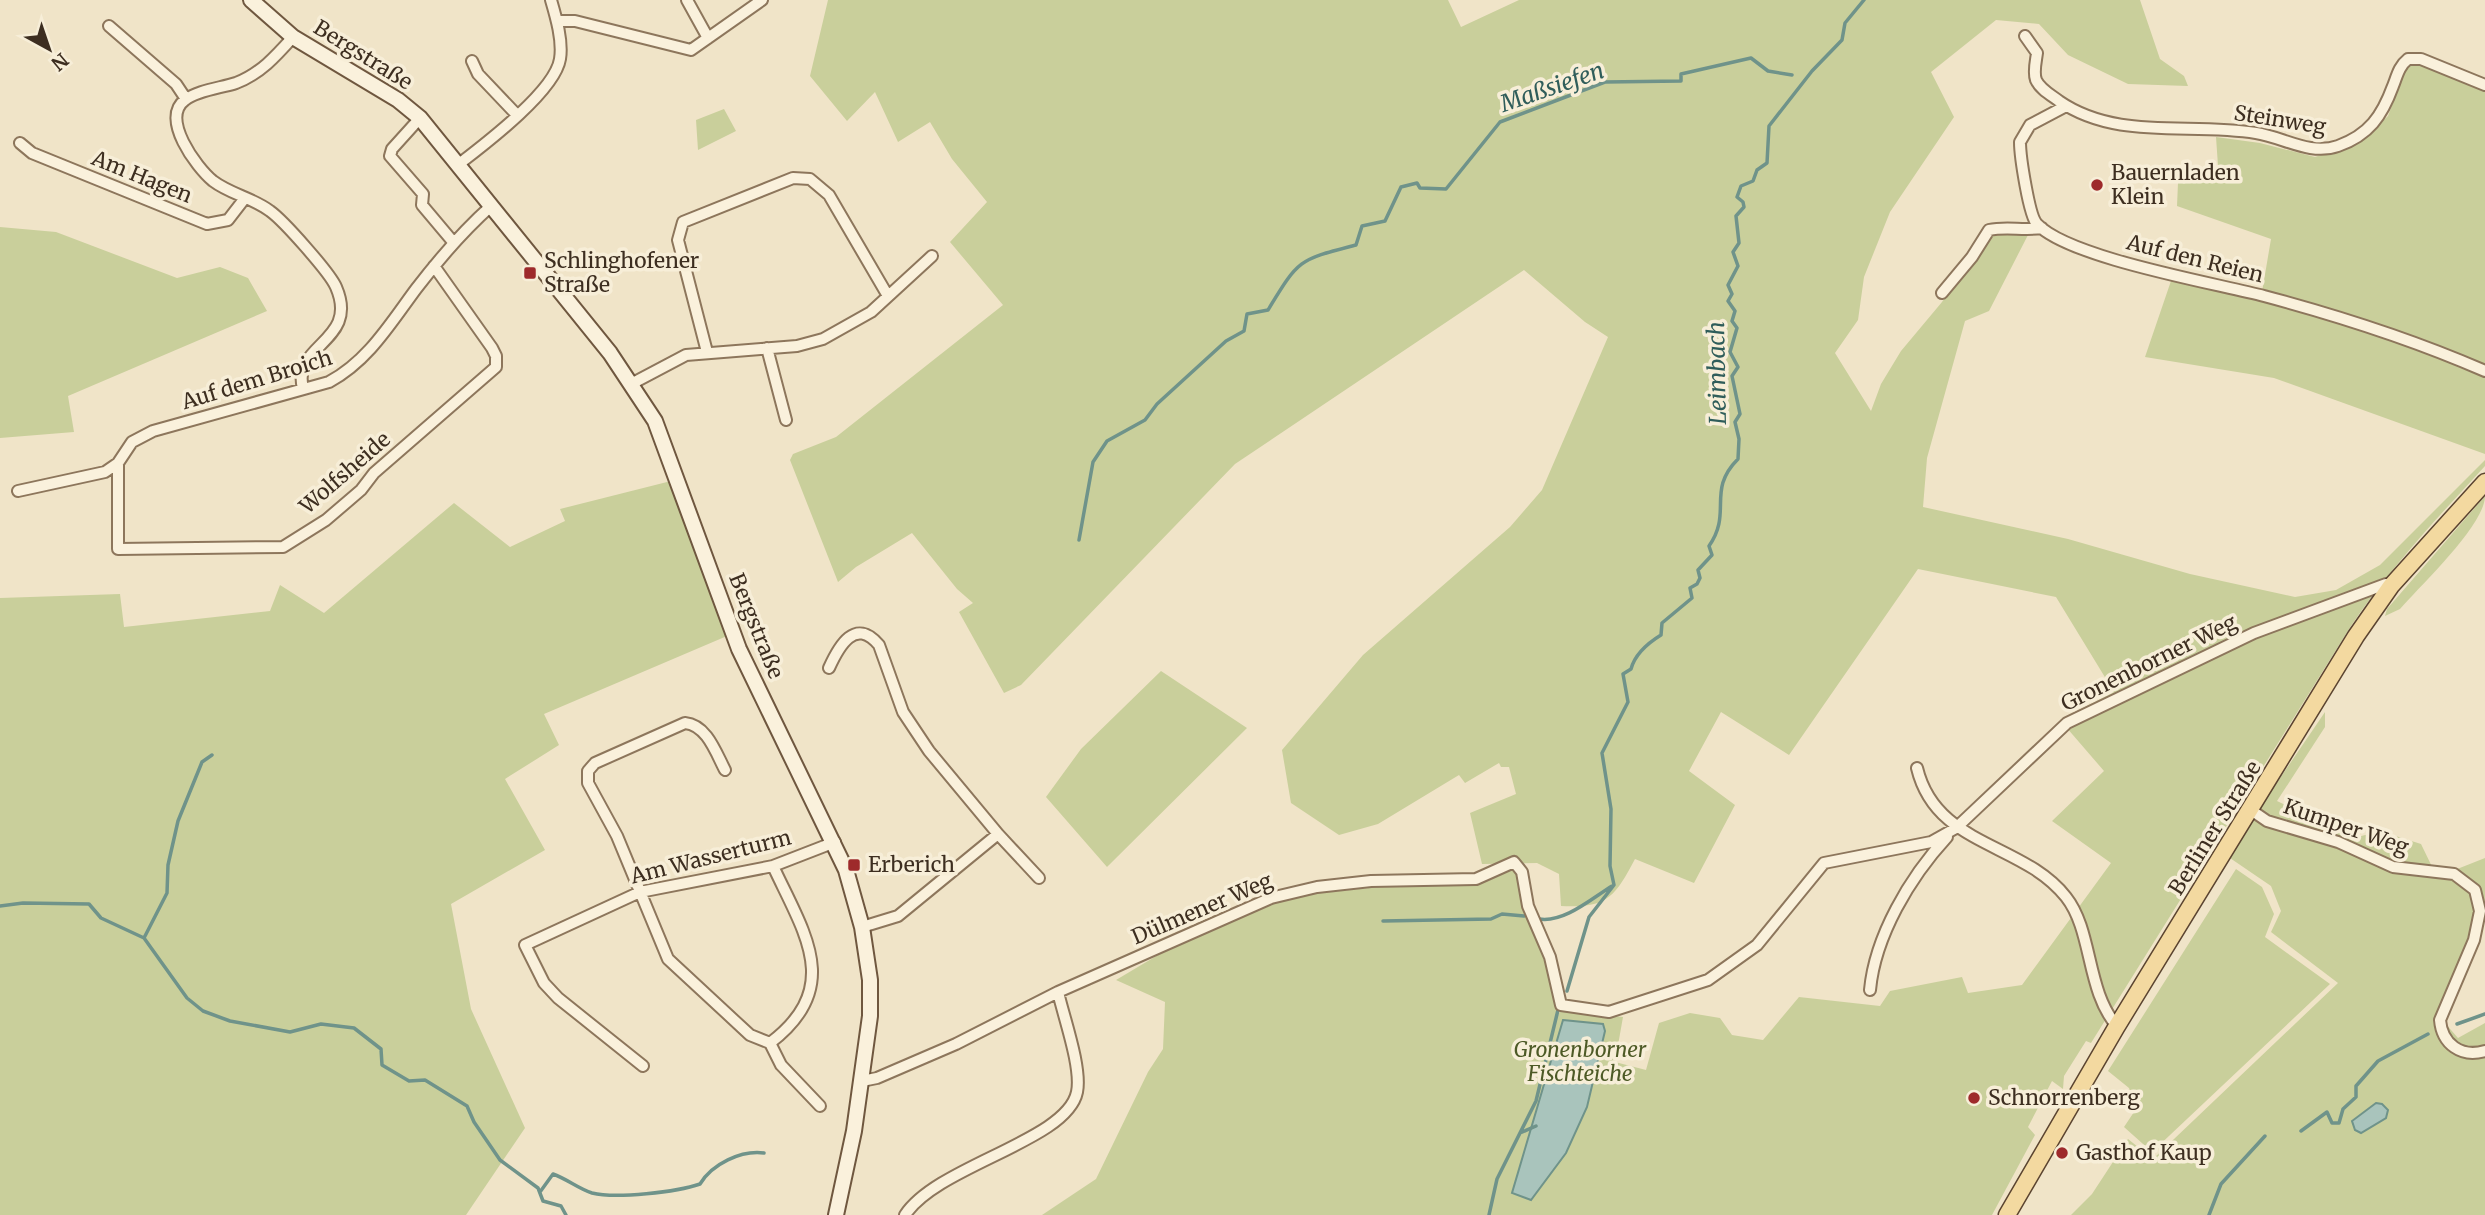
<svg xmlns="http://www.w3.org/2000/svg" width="2485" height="1215" font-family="Merriweather,serif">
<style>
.green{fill:#c9cf9b}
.water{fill:#a9c4bc;stroke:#6f938a;stroke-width:2}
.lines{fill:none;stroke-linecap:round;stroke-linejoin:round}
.stream{stroke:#6f938a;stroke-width:3.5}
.street-casing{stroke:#8d765c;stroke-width:14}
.secondary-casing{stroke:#6f573f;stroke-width:18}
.primary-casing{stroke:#5b4430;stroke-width:19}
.street{stroke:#faf1dc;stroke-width:10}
.secondary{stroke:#faf1dc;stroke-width:14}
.primary{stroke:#f3d9a0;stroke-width:16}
.poi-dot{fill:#9e2a2b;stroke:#f7eed8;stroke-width:2.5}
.labels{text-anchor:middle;stroke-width:7;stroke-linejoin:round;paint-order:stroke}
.street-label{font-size:21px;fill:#3d2e20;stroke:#f7eed8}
.poi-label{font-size:21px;fill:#3d2e20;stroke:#f7eed8;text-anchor:start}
.park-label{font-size:21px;font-style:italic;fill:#4d5a26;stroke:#f7eed8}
.water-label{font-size:23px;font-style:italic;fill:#2f5d5a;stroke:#f7eed8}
</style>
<rect width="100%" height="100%" fill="#f0e4c8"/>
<path class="green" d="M828,0H1448L1461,27L1519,0H2140L2160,59L2184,76L2188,86L2128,84L2068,55L2039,24L1996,20L1931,72L1954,117L1890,212L1864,277L1858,320L1835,353L1871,411L1881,384L1901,351L1942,302L1992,232L2006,230L2028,235L1989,311L1965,321L1927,458L1923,507L2068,539L2190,574L2295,597L2336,590L2380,565L2485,460V466C2438,517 2390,568 2351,626L2091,1043L2086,1041L2064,1076L2063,1089L2052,1081L2028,1127L2035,1135L1992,1215H1042L1096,1179L1148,1072L1163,1049L1165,1002L1116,980L1158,955L1271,898L1466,878L1508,864L1522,872L1558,1015L1561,1010L1623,1017L1615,1062L1646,1070L1659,1023L1690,1013L1720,1018L1732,1035L1763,1040L1799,997L1880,1006L1890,991L1962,977L1968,993L2022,985L2111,863L2052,821L2104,771L2060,720L2114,692L2056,597L1918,569L1789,755L1721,712L1689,771L1735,805L1694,883L1635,859C1614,899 1606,908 1561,906L1559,874L1537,863L1482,864L1470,813L1516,794L1509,767H1501L1499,763L1465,783L1459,775L1378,824L1339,835L1291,803L1282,750L1363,655L1510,527L1542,490L1608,337L1585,322L1524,270L1235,464L1021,685L1004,693L959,612L973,603L957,589L912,533L856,567L838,582L790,460L793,454L836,437L1003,305L950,242L987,202L952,159L930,122L898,142L875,92L847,121L810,76Z
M2417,61L2485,89V454L2274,378L2145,357L2172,278L2261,298L2271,239L2177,206L2178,183L2219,180L2216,137L2260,143L2315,157L2363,140L2388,116L2407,65Z
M724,109L736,131L698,150L696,120Z
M0,227L56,232L177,278L220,267L248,278L267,311L68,396L74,432L0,438Z
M671,481L727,636L544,714L559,745L505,779L545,850L451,904L471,1009L525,1128L466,1215H0V598L120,594L124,627L270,611L280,585L324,613L454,503L510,547L565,521L560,509Z
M2485,496C2485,525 2420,586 2400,609L2385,616L2387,609Z
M1161,671L1247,728L1107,867L1046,797L1081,749Z
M2325,712V727L2277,801L2354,838L2380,831L2421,844L2437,877L2485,858V910L2437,1014L2458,1038L2485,1023V1215H2071L2092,1194L2128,1139L2153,1159L2338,983L2271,932L2281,911L2271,886L2227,856Z
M2236,869L2262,887L2274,914L2265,937L2330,984L2152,1152L2124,1127L2136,1109L2129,1088L2108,1071Z"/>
<path class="water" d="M1563,1020L1603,1024L1605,1031L1587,1107L1566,1153L1531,1200L1512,1193Z
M2376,1103L2382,1104L2388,1110L2386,1118L2361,1133L2355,1130L2352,1121Z"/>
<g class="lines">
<path class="stream" d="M1079,540L1093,462L1107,441L1145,420L1157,404L1226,341L1244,331L1247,314L1268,310C1299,259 1298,260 1356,245L1362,226L1385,221L1401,187L1417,183L1420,188L1446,189L1500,122L1605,82L1681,81V74L1751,58L1768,71L1792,75
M0,906L23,903L89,904L101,918L144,938L187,998L203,1011L230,1021L290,1032L321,1024L354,1028L381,1049L382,1065L409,1081L425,1080L467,1106L474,1122L500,1160L538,1188L543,1201L561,1206L566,1215
M1539,919C1564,923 1591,899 1612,886
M1383,921L1491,919L1502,914L1524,916
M144,938L167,893L168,865L178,821L202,762L212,755
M1567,991L1589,917L1614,885L1610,866L1611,809L1602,753L1628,702L1623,674L1631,669C1635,654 1648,643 1661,635L1662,623L1692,598L1690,588L1697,584L1700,578L1698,570L1712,555L1709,546C1733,512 1706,491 1738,459L1739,439L1735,422L1740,414L1732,376L1738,367L1730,352L1737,328L1732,321L1735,311L1728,301L1732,294L1728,285L1738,266L1733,252L1739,243L1736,216L1744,207L1743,202L1737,197L1741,186L1753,181L1757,170L1767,163L1769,126L1812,71L1842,40L1845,23L1864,0
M2457,1024L2485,1014
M2301,1131L2327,1112L2332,1123H2339L2343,1109L2356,1097V1086L2378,1061L2428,1034
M1520,1133L1536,1126
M540,1192L553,1174C567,1179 579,1189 592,1193C616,1199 677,1192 700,1184C712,1164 741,1150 764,1153
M1489,1215L1497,1179L1536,1101L1558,1010
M2209,1215L2221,1184L2265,1136"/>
<defs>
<path id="street" d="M687,0L708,38
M557,21H575L691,50L762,0
M109,26L176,84L186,99
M2025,36L2037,53C2036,61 2033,72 2036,80C2040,89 2051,95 2059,101C2117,141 2190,122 2256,133C2283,137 2310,156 2338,146C2369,135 2382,116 2393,86C2397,76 2399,66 2408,59H2421L2485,85
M293,37C276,56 260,74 236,83C221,88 198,90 185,100C160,118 196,167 213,181C230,194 253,198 270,211C284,221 330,273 336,287C360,342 291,344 303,388
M472,61L478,74L516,114
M2066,106L2030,125L2020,142C2020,156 2029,216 2037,224C2069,258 2214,283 2264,296C2339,316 2414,340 2485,371
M420,118L392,149L390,156L423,194L422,205L454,243
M20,143L32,153L207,224L228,220L245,198
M459,164C485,144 555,91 560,59C563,41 556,17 551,0
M1942,293L1972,257L1989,230C2007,226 2023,231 2042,228
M767,348L786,420
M707,352L678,240L683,222L793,178L810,179L829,195L888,296
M633,383L686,355L797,346L823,339L871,312L932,256
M118,463V549L283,547L326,520L361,490L374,473L496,367V356L492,348L434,266
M18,491L105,472L118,463L132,442L153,431L329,382C368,361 390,324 416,289C439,259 463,231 491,206
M829,668C839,646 855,617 879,645L903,712L929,751L998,834
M1917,768C1936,847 2023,842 2066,897C2093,931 2086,991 2117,1026
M725,770C716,753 707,725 685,723L595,763L588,771V783L617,836L668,959L750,1035L770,1043L781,1065L820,1106
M2251,810L2267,821L2338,842L2393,867L2454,874L2475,890L2480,911L2474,940L2440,1020C2442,1044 2461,1058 2485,1051
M862,927L898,916L998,834L1039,878
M1870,990C1875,936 1910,877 1947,837
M770,1043C844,987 804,933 773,866
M643,1066L558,998L544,983L525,945L640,892L773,866L835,842
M862,1081L877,1078L956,1044L1058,992L1271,898L1317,887L1371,881L1476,879L1514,862L1522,872L1528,906L1550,957L1561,1005L1609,1012L1708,980L1757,945L1824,863L1931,842L1956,828L2067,723L2254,633L2386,584L2391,586
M905,1215C938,1165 1067,1141 1077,1092C1082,1068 1064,1018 1058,992"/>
<path id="secondary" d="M251,0L293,37L398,100L420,118L610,353L655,421L739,649L846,870L862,927L870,980V1016L854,1131L836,1215"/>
<path id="primary" d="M2007,1215L2117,1026L2356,636L2391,586L2485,482"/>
</defs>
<use href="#street" class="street-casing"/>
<use href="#secondary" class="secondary-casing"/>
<use href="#primary" class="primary-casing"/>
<use href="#street" class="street"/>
<use href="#secondary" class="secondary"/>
<use href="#primary" class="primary"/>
</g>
<g class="poi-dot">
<circle cx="2097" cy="185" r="7"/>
<rect x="523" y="266" width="14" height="14" rx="3.5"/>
<rect x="847" y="858" width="14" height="14" rx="3.5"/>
<circle cx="1974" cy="1098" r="7"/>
<circle cx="2062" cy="1153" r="7"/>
</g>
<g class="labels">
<g class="street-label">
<text transform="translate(363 55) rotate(32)" y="7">Bergstraße</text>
<text transform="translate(2280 120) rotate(9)" y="7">Steinweg</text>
<text transform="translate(142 177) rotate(22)" y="7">Am Hagen</text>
<text transform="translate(2195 259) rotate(14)" y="7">Auf den Reien</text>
<text transform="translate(257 380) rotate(-17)" y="7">Auf dem Broich</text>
<text transform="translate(345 473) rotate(-41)" y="7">Wolfsheide</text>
<text transform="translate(756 626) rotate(68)" y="7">Bergstraße</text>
<text transform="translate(2149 663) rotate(-26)" y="7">Gronenborner Weg</text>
<text transform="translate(2346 827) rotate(19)" y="7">Kumper Weg</text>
<text transform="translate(2215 828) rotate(-58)" y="7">Berliner Straße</text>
<text transform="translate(711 857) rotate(-14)" y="7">Am Wasserturm</text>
<text transform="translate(1202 909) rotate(-23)" y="7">Dülmener Weg</text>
</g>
<g class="poi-label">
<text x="2111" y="180">Bauernladen<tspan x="2111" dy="24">Klein</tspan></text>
<text x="544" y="268">Schlinghofener<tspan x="544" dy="24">Straße</tspan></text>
<text x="868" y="872">Erberich</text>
<text x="1988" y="1105">Schnorrenberg</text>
<text x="2076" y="1160">Gasthof Kaup</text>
</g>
<g class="park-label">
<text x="1580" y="1057">Gronenborner<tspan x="1580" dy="24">Fischteiche</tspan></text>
</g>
<g class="water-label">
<text transform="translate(1552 87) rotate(-19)" y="8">Maßsiefen</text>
<text transform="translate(1717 373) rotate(-91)" y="8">Leimbach</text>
</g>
</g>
<g transform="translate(49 49) rotate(140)" stroke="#f7eed8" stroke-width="5" paint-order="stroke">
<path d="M0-5L12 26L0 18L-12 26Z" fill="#3d2e20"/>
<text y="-10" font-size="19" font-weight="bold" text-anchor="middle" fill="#3d2e20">N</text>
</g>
</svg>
